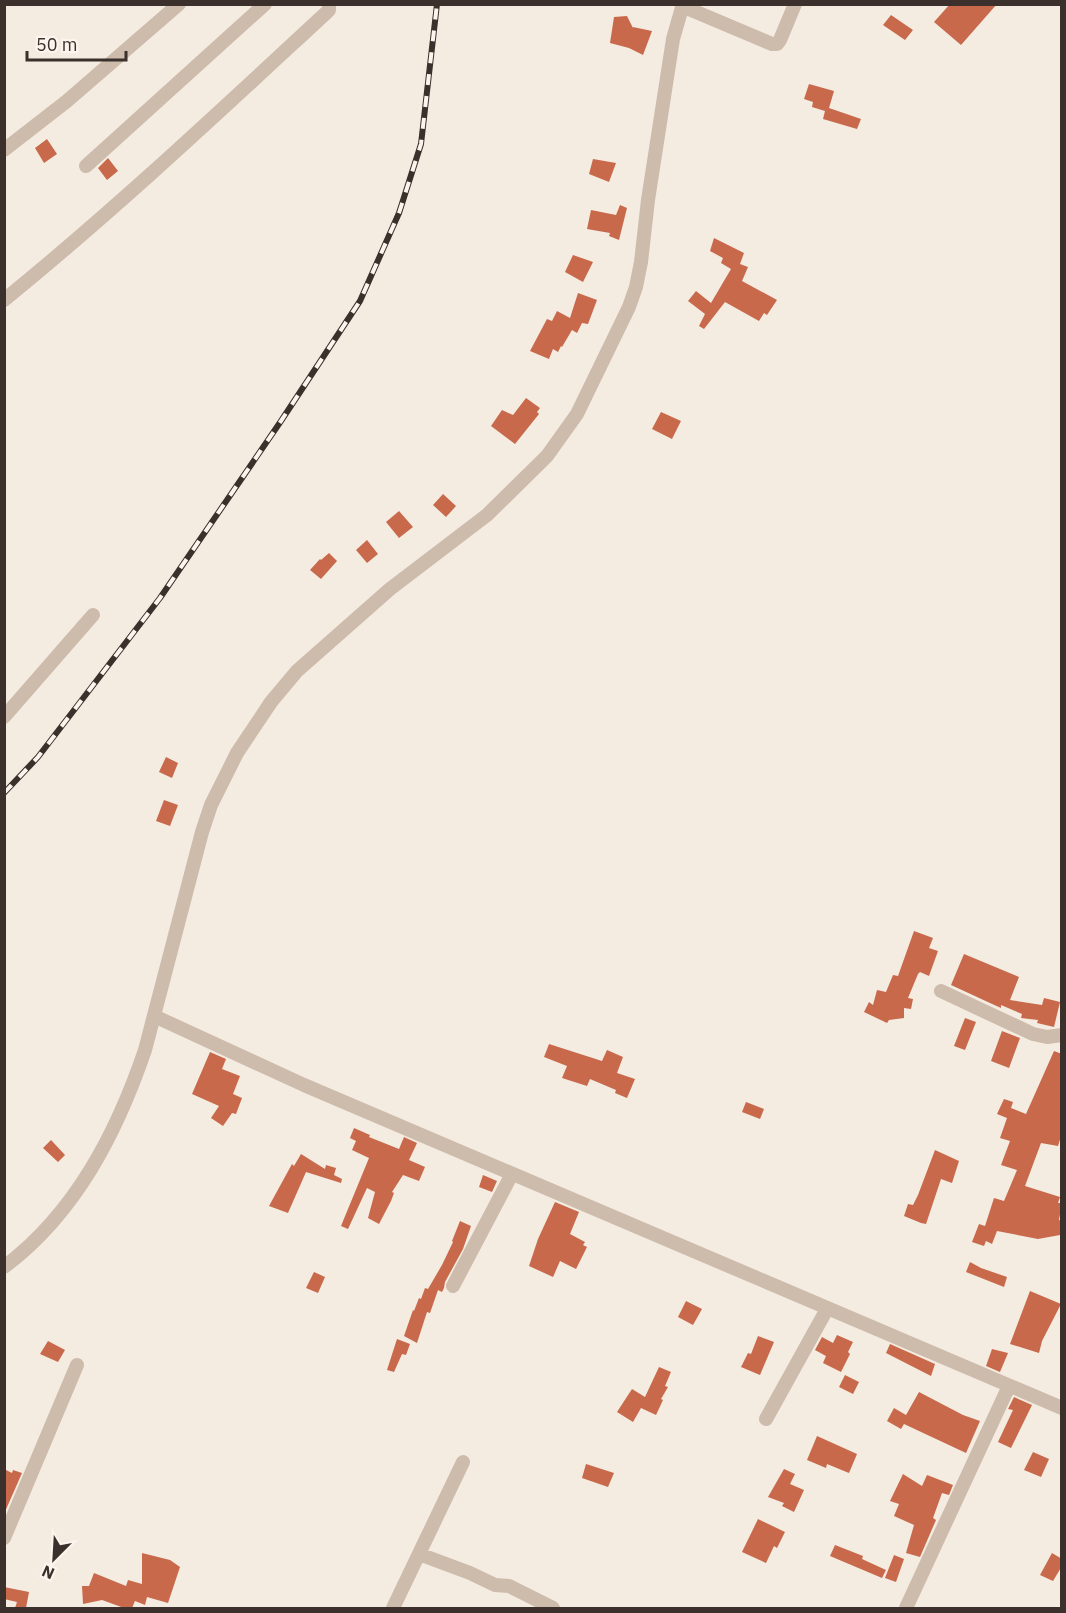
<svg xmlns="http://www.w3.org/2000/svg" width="1066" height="1613" font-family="'IBM Plex Sans',sans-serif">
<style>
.building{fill:#c8694b}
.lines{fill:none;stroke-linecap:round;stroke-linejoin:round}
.minor{stroke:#cdbbac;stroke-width:14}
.rail-casing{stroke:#3b302b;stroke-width:6}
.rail{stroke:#fbf5ee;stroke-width:4;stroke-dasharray:11;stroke-linecap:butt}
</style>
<rect width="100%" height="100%" fill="#f4ebe1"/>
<path class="building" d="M950,4H997L961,45L934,22Z
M891,15L913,30L905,40L883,25Z
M627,16L633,28V27L652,31L643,55L629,48L610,43L614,17Z
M809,84L834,91L829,108L861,119L857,129L823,119L825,111L812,107L813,102L804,99Z
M47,139L57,154L44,163L35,148Z
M108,158L118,171L107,180L98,168Z
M593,159L616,163L609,182L589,174Z
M620,205L627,208L619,240L609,236L610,233L587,229L591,210L616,215Z
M714,238L744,253L740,264L748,267L742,281L777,300L767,315L764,313L759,321L725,302L704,329L699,326L705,314L688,301L696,291L711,303L731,269L721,263L723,258L710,251Z
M573,255L593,262L583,282L565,272Z
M578,293L597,300L588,324L582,323L577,333L572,330L562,347L561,346L558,352L553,349L549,359L530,351L547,319L552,321L557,311L570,318Z
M526,398L540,408L537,412L539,414L515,444L491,426L502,410L513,415Z
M661,412L681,421L672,439L652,429Z
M443,494L456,506L446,517L433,505Z
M399,511L413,527L399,538L386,522Z
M367,540L378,554L367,563L356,550Z
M329,553L337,561L321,579L310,570L320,559L321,560Z
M166,757L178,763L172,778L159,772Z
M164,800L178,805L170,826L156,821Z
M914,931L933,938L929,948L938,951L929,976L920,972L918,974L908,998L913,999L911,1009L904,1008V1018L889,1020L887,1023L864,1012L869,1002L873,1005L877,990L886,992L893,975L898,976Z
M964,954L1019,977L1010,1000L1042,1005L1044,998L1060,1002L1054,1027L1037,1023L1038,1020L1021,1018L1022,1014L1001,1005V1008L990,1003L951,985Z
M965,1018L976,1022L965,1050L954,1046Z
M1002,1031L1020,1038L1009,1068L991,1061Z
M549,1044L602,1061L607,1050L623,1057L617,1073L635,1079L627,1098L615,1093L616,1090L590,1079L587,1086L562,1078L567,1066L544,1057Z
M1054,1051L1062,1054V1133L1058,1146L1041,1143L1025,1186L1060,1197L1058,1203H1062L1059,1220L1062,1221L1060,1235L1038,1239L997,1231L992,1244L986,1241L984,1246L972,1242L979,1224L985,1226L994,1198L1004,1201L1017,1170L1001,1165L1010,1141L1000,1138L1007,1118L997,1114L1004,1099L1013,1102L1011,1108L1026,1114Z
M210,1052L226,1059L222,1069L240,1076L233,1094L242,1098L236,1114L232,1113L223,1126L211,1118L219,1106L192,1094Z
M746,1102L764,1109L760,1119L742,1112Z
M354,1128L370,1135L369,1137L399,1149L404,1137L417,1143L409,1160L425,1167L419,1181L403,1175L392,1192L394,1193L391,1201L379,1224L368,1218L375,1192L367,1188L348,1229L341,1226L369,1158L352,1150L356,1141L350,1138Z
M51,1140L65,1155L58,1162L43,1148Z
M935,1150L959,1161L952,1183L941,1179L926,1224L921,1223L904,1216L908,1204L913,1205L918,1195Z
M301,1154L325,1169L326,1165L336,1168L334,1175L342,1179L341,1183L306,1172L288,1213L269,1206L292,1164L294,1166Z
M483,1175L497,1181L492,1192L479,1187Z
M555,1202L579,1212L570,1234L585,1242L583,1245L587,1247L576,1269L560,1261L553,1277L529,1266L538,1239Z
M460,1221L471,1226L463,1249L445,1282L444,1288L442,1292L438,1290L430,1313L427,1312L417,1343L404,1336L413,1310L414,1311L419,1298L421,1299L425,1288L428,1289L442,1265L453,1242L452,1241Z
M970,1262L981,1268L1007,1277L1004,1287L966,1272Z
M314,1272L325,1277L318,1293L306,1288Z
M1030,1291L1061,1304L1042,1341L1039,1353L1010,1344Z
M686,1301L702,1309L693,1325L678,1317Z
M837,1335L853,1342L848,1352L850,1354L841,1372L823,1363L826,1356L815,1350L822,1337L833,1343Z
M758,1336L774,1342L760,1375L741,1367L748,1353L751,1354Z
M397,1339L410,1344L406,1355L402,1354L394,1372L387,1370Z
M48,1341L65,1350L58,1362L40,1354Z
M890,1344L935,1364L931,1376L886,1353Z
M992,1349L1008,1353L1000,1372L986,1366Z
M659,1367L671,1372L665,1386L668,1387L661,1399L663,1400L656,1415L641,1408L633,1422L617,1412L632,1389L645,1397Z
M845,1375L859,1382L853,1394L839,1387Z
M919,1392L963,1415L980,1421L966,1453L904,1424L901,1429L887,1421L894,1408L906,1415Z
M1014,1397L1032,1405L1011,1448L998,1442L1013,1410L1008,1409Z
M817,1436L857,1454L849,1473L827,1464L826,1468L807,1460Z
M1033,1452L1049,1459L1041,1477L1024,1470Z
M586,1464L614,1473L608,1487L582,1478Z
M4,1469L12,1473L13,1470L22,1473L4,1514Z
M784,1469L795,1474L790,1484L804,1490L794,1512L782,1506L784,1503L768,1497Z
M903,1474L922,1486L927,1475L953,1485L949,1495L942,1493L933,1518L936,1520L920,1557L906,1553L914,1525L894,1516L899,1504L890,1501Z
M758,1519L785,1532L777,1548L774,1546L766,1563L742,1552Z
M835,1545L863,1556L862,1559L886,1570L882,1578L830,1556Z
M142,1553L170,1560L180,1567L168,1603L147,1597L145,1605L135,1601L132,1608H124L102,1600L83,1604L82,1586H89L94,1573L126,1586L128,1580L142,1584Z
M1052,1553L1062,1559V1566L1053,1581L1040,1575Z
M894,1555L904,1559L896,1582L885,1578Z
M4,1587L29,1592L26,1608H15L17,1602L4,1599Z"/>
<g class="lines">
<path class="minor" d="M682,6L772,44H777L780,40L795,4
M4,150L67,101L179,4
M86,166L265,4
M4,300C116,209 220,111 326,13L329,10V4
M4,717L93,615
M941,991L1033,1034L1047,1037L1062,1035
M154,1016L304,1085L1062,1408
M4,1267C76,1213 117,1132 145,1050L202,832L211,805L237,753L271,702L297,671L390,589L487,515L547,456L577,414L629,307L636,287L641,262L648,200L673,39L683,4
M453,1286L512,1174
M766,1419L827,1309
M4,1538L77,1365
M419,1554L470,1573L495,1585L509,1586L553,1608
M393,1608L463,1462
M906,1608L1009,1386"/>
<defs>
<path id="rail" d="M4,793L38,757L160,598L281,421L360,301L399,213L421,144L437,4"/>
</defs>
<use href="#rail" class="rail-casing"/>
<use href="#rail" class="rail"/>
</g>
<rect width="1066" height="1613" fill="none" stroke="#3b302b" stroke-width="12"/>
<g transform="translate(54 1559) rotate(204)" stroke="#fbf5ee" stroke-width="4.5" paint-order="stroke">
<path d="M0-4.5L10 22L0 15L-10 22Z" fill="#3b302b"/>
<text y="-9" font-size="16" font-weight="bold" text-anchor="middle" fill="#3b302b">N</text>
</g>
<path d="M27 51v9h99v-9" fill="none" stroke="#3b302b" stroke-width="3"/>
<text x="36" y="51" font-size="18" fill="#3b302b" stroke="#fbf5ee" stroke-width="4.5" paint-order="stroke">50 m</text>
</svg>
